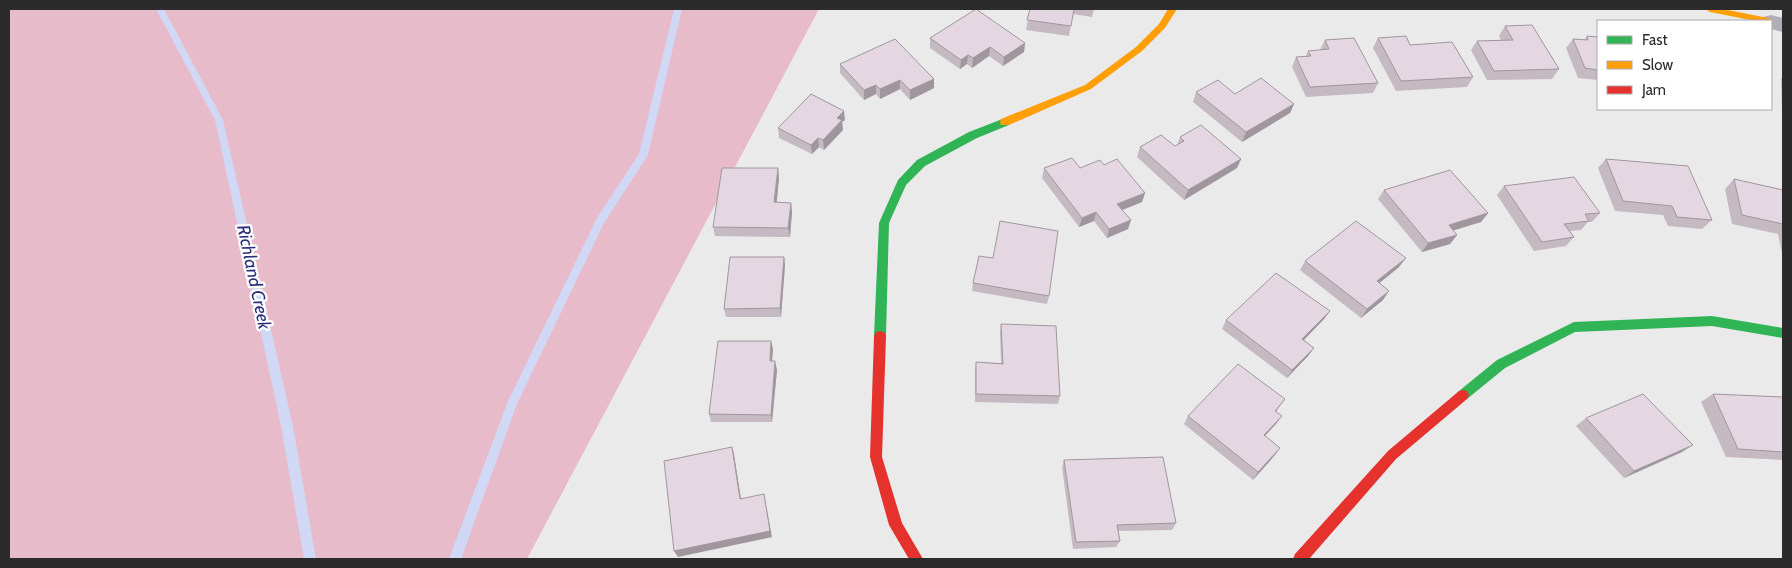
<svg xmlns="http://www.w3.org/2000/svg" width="1792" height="568" font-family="Cabin,sans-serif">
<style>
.forest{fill:#e7bbc9}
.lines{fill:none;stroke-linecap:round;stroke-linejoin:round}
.stream{fill:#d0d8f6;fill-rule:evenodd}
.street{fill:#b1aeb8;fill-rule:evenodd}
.fast{fill:#30b455;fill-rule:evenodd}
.slow{fill:#ff9f0a;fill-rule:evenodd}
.jam{fill:#e5322d;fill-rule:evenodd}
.wall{fill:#c5b9c2}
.shaded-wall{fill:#a0969e}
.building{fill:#e5d7e1;stroke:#a0969e}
.labels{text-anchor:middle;stroke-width:4.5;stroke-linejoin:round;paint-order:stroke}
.water-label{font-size:18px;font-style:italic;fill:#2a307d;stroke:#fff}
</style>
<rect width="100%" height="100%" fill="#ebeaeb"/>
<path class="forest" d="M9,9H819L527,559H9Z"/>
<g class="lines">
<path class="stream" d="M156,9H164L223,120L293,426L316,559H304L281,426L215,120Z
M674,9H682L648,155L604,223L517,404L461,559H449L508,401L597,218L639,154Z"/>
<path class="street" d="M1771,15L1783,18V32L1771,29V21H1760L1763,17Z"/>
<path class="fast" d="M1005,118L1009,119L1010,122L1009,125L977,138L925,166L906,185L889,223L886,336L884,340L880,341L876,340L874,336L879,223L898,180L917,160L969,132Z
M1712,316L1783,328V338L1712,326L1575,332L1505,368L1467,399L1463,400L1459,399L1457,395L1459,391L1497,360L1574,322Z"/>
<path class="slow" d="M1168,9H1177L1165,28L1142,51L1091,89L1009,125H1001L1000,122L1001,119L1085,85L1136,47L1159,24Z
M1705,9H1723L1768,18L1773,21L1771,23V21H1755L1710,12Z"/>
<path class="jam" d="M880,331L884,332L886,336L882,457L902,523L923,559H909L889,525L870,457L874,336L876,332Z
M1463,390L1467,391L1469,395L1467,399L1396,459L1309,559H1293L1295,554L1388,451L1459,391Z"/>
</g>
<path class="wall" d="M1030,9H1094L1092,17L1073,14L1069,36L1026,30Z
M1505,26L1559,69L1552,79L1487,80L1471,50L1477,41L1501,40L1499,36Z
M1587,36L1598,37V80L1578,78L1566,48L1573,39L1584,40Z
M930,38L1025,43L1024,52L1003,66L989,56L972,68L967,64L960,69L930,48Z
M1378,38L1410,45L1473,77L1467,87L1396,91L1373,48Z
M1325,40L1378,83L1373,93L1306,97L1292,67L1296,57L1306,56L1308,51L1320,50Z
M840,64L934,88L910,100L900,89L880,99L876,94L864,100L840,73Z
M1783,77V112H1782L1781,79Z
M1196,92L1235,94L1294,104L1290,113L1242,142L1193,102Z
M845,120L842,122L843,130L824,150L819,147L812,154L779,138L778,128Z
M1180,137L1241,159L1237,168L1184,200L1137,157L1140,147L1175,146L1177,145Z
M1606,159L1712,220L1702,229L1668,226L1663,215L1615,211L1598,168Z
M1104,165L1145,193L1142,202L1122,210L1131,220L1128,229L1107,238L1094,221L1079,227L1042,178L1044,168H1080Z
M778,168L779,178L776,202L791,203L792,212L790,237L715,236L713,227Z
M1734,179L1783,190V253H1782L1778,234L1732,224L1725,189Z
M1504,186L1600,213L1592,222H1588L1581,230L1570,231L1574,237L1566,246L1534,251L1497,195Z
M1384,190L1488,213L1481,222L1453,230L1457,235L1450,244L1422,252L1378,199Z
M784,257L785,265L781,317H726L724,309Z
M993,258L1049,296L1047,304L972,291L973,283Z
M1305,261L1399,267L1379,283L1383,300L1361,318L1300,270Z
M1330,311L1324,319L1304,340L1314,348L1308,356L1287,378L1222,329L1226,320Z
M1001,324L1060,396L1058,404L975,402V370L976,362L1001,363L1000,332Z
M773,349L772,361L777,370L772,422H711L709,414Z
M1713,394L1783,397V460L1726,457L1701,402Z
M1285,399L1276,412V424L1265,436L1275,455L1253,480L1184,424L1188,416Z
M1586,418L1682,452L1624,478L1576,426Z
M1064,460L1176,523L1172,530L1118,531L1120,541L1116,547L1073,549L1062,467Z"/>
<path class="shaded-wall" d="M1025,43L1024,52L1003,66L1004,57Z
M990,47L989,56L972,68L973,58Z
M968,55L967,64L960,69L961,60Z
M934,79V88L910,100V90Z
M900,80V89L880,99V89Z
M876,85V94L864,100V90Z
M1294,104L1290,113L1242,142L1246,132Z
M844,111L845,120L842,122L843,130L824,150L823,140L837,118Z
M818,138L819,147L812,154L811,145Z
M1241,159L1237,168L1184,200L1188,190Z
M778,168L779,178L776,211L774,202Z
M1145,193L1142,202L1115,213L1117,204Z
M791,203L792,212L790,237L788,228Z
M1096,212L1094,221L1079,227L1082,218Z
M1488,213L1481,222L1442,234L1449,225Z
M1131,220L1128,229L1107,238L1109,229Z
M1457,235L1450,244L1422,252L1428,243Z
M784,257L785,265L781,317L780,308Z
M1406,258L1399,267L1371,290L1377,281Z
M1389,291L1383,300L1361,318L1367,309Z
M1330,311L1324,319L1297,347L1302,339Z
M771,341L773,349L771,370L770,361Z
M1314,348L1308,356L1287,378L1292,370Z
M775,361L777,370L772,422L771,415Z
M1282,416L1276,424L1258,443L1264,435Z
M1693,445L1682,452L1624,478L1634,471Z
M732,447L734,454L742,505L740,499Z
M1280,448L1275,455L1253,480L1258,472Z
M764,494L772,537L678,557L674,551Z"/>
<path class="building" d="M976,9L1025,43L1004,57L990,47L973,58L968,55L961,60L930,38Z
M1030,9H1074L1071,26L1027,20Z
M1532,25L1559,69L1494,71L1477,41L1513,40L1505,26Z
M1406,36L1410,45L1452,42L1473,77L1401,81L1378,38Z
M1587,36L1598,37V70L1585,68L1573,39L1588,40Z
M1354,38L1378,83L1310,87L1296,57L1311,56L1308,51L1329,49L1325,40Z
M895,39L934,79L910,90L900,80L880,89L876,85L864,90L840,64Z
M1261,78L1294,104L1246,132L1196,92L1218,80L1235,94Z
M811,94L844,111L837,118L842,120L823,140L818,138L811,145L778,128Z
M1201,125L1241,159L1188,190L1140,147L1161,135L1175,146L1184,141L1180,137Z
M1072,158L1080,168L1100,160L1104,165L1117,159L1145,193L1117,204L1131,220L1109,229L1096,212L1082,218L1044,168Z
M1606,159L1688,166L1712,220L1677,217L1672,206L1623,201Z
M722,168H778L774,202L791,203L788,228L713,227Z
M1450,170L1488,213L1449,225L1457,235L1428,243L1384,190Z
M1574,177L1600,213L1585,214L1589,221L1564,224L1574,237L1542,242L1504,186Z
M1734,179L1783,190V224L1742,215Z
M1000,221L1058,231L1049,296L973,283L979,256L993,258Z
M1356,221L1406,258L1377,281L1389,291L1367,309L1305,261Z
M730,257H784L780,308L724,309Z
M1276,273L1330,311L1302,339L1314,348L1292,370L1226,320Z
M1001,324L1056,326L1060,396L976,394V362L1003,364Z
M718,341H771L770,361H775L771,415L709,414Z
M1238,364L1285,399L1275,411L1282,416L1264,435L1280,448L1258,472L1188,416Z
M1643,394L1693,445L1634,471L1586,418Z
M1713,394L1783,397V452L1738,449Z
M732,447L740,499L764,494L770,531L674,551L664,461Z
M1163,457L1176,523L1117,525L1120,541L1076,542L1064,460Z"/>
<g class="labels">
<g class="water-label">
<text transform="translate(254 277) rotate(78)" y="6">Richland Creek</text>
</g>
</g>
<rect width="1792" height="568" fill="none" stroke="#2b2b2c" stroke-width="20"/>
<rect x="1597" y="20" width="175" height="90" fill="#ffffff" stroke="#aaaaab"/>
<rect x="1607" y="36" width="25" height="8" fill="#30b455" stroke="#aaaaab"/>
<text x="1642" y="45" font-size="15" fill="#2b2b2c">Fast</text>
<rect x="1607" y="61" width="25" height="8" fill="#ff9f0a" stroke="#aaaaab"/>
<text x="1642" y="70" font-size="15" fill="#2b2b2c">Slow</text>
<rect x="1607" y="86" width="25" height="8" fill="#e5322d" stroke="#aaaaab"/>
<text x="1642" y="95" font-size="15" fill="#2b2b2c">Jam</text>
</svg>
